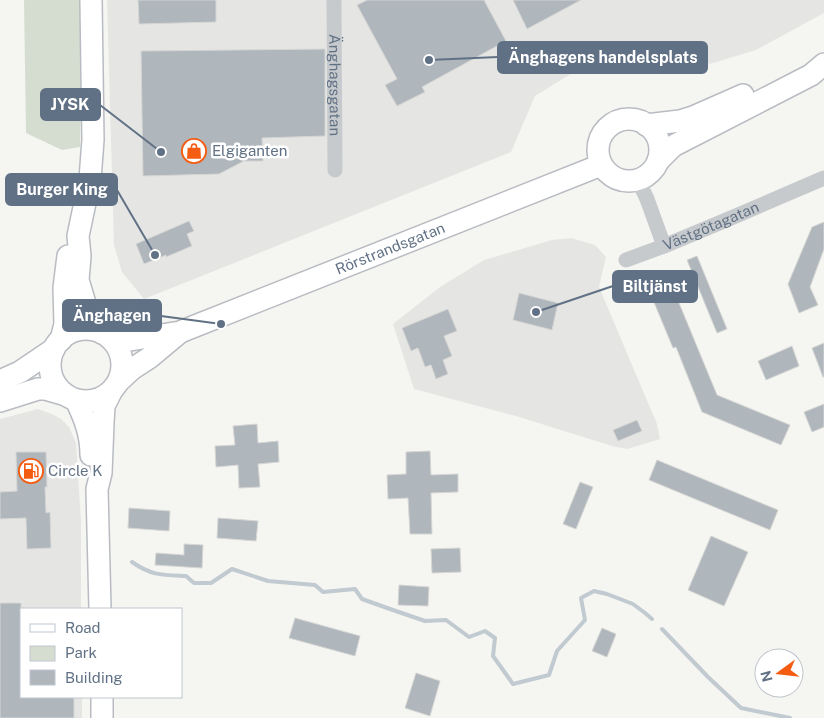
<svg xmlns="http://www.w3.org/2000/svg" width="824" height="718" font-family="'Public Sans',sans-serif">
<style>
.built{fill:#e5e6e4}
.green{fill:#d5ddd1}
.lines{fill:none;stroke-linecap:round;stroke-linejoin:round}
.stream{stroke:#c0cad0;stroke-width:4}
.building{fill:#afb6bc;stroke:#d6d6d4}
.secondary-casing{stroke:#b8bcc2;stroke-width:24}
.street{stroke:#c7cacd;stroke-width:15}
.secondary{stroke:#fff;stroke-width:21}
.labels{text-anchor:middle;stroke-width:5;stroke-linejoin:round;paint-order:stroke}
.street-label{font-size:15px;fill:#617185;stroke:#fff}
.poi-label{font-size:15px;fill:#617185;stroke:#fff;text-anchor:start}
.leader{fill:none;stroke:#617185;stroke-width:2}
.callout-dot{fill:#617185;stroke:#fff;stroke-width:2}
.callout{fill:#617185;stroke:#617185;stroke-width:2}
.callout-label{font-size:16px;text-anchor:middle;font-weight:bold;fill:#fff}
</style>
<rect width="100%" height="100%" fill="#f5f5f1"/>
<path class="built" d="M107,0H824V13L756,50L710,64L661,41L621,43L535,96L511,152L144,299L122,272L114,245Z
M571,238L595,245L606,257L599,287L657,424L660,439L627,449L612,446L516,416L414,389L393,324L440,287L484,260L552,240Z
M38,409L52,414L61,419L69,427L76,443L81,521V609H21V697H82V718H0V419Z"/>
<path class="green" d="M24,0H82L80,147L62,150L26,133Z"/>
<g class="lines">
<path class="stream" d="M132,562C152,576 163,575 186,576L194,583H211L232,569L268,581L315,585L323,592L355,589L362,599L390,609L425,621L446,620L469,637L485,631L495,638L493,656L513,684L549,675L557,651L585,620L581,598L594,591L607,594L633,604L645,613L652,619
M662,629L708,677L741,708L790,718"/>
</g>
<path class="building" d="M138,0H216V22L139,24Z
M367,0H484L506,41L422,87L425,92L397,106L385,85L397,79L357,5Z
M513,0H581L527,29Z
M325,49V136L262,138L263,161H244L219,174L143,176L141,51Z
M189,221L194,231L187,234L192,246L166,257V255L144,264L136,244Z
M824,222V249L810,287L818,305L799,313L788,284L812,227Z
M697,256L727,329L717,333L687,260Z
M672,286L717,395L790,425L781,445L702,412L676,347L673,348L651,295Z
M519,293L558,303L552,330L513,320Z
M448,309L457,331L444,336L452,356L443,360L448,374L436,379L431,365L425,367L418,348L411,351L402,328Z
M824,343V377H823L812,348Z
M792,346L799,366L766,380L758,361Z
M824,404V427L812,432L804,412Z
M637,420L642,431L618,441L613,430Z
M257,424L258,443L278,441L279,462L258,464L260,487L239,488L238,465L216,467L215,446L235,445L233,426Z
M430,451L431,475L458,474V492L431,493L432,534H410L408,498L388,499L387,475L406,474V452Z
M16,452H46L47,487H45L46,513L50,512L51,548L27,549L26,518L0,519V492L17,491Z
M657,460L778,510L770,530L649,480Z
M580,482L593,487L576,529L563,524Z
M129,508L170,511L169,531L128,528Z
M218,518L258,521L256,541L217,538Z
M711,536L748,552L724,606L688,590Z
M184,544L203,545L202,568L155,565L156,553L184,555Z
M460,548L461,572L432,573L431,549Z
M399,585L429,587L428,606L398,605Z
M0,603H21V697H74V718H0Z
M295,618L360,636L355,656L289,638Z
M602,628L616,634L607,657L592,651Z
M416,673L440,681L430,716L405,708Z"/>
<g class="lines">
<defs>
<g id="secondary">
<path d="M91,0L93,140L90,179L78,236L80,256L78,280L87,310L102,333"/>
<circle cx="629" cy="150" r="31"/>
<path d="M646,125L680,121L693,117L743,95"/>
<path d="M658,161L673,146L811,75L824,64"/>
<circle cx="86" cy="365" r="36"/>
<path id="s3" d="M111,339L124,341L180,332L601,165"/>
<path d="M61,340L65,324L64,288L68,256"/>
<path d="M0,381L20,372L54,349"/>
<path d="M119,381L132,369L149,358L179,333"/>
<path d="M76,400C85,419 91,434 91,455"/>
<path d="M0,401L38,389H45L66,395"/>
<path d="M100,609L97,489L101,473L103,423L104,406L111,392"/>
<path d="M102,697V718"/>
</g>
</defs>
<use href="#secondary" class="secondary-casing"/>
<g class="street">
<path id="s1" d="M334,0L335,170"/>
<path id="s2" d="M638,180L647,199L664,246L724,221L824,178"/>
<path d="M626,260L664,246"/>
</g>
<use href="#secondary" class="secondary"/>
</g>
<defs>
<symbol id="shop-ring" viewBox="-11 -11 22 22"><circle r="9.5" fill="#fff" stroke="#f45c12" stroke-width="1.5"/><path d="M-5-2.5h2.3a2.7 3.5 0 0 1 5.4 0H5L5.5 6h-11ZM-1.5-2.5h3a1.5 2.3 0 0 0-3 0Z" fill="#f45c12"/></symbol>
<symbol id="fuel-ring" viewBox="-11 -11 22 22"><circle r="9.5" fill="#fff" stroke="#f45c12" stroke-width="1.5"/><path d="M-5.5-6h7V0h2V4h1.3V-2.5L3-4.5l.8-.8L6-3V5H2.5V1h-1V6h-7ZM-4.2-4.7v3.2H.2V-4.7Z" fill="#f45c12"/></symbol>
</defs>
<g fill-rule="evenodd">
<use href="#shop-ring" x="180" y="137" width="28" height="28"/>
<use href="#fuel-ring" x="17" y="457" width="28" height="28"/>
</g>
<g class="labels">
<g class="street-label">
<text dy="5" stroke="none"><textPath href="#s1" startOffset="85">Änghagsgatan</textPath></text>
<text dy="5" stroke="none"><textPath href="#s2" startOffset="122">Västgötagatan</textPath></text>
<text dy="5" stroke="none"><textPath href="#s3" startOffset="296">Rörstrandsgatan</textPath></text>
</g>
<g class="poi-label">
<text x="212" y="156">Elgiganten</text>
<text x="48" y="476">Circle K</text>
</g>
</g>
<path class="leader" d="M429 60L498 57M161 152L100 105M155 255L117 190M536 312L613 286M221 324L161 316"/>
<g class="callout-dot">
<circle cx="429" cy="60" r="5"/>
<circle cx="161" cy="152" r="5"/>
<circle cx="155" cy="255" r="5"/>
<circle cx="536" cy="312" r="5"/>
<circle cx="221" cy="324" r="5"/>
</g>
<g class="callout">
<rect x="498" y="42" width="209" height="31" rx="5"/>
<rect x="41" y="89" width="59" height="31" rx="5"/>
<rect x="6" y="174" width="111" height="31" rx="5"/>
<rect x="613" y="271" width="84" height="31" rx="5"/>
<rect x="63" y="300" width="98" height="31" rx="5"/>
</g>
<g class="callout-label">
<text x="603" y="63">Änghagens handelsplats</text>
<text x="70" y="110">JYSK</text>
<text x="62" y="195">Burger King</text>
<text x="655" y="292">Biltjänst</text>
<text x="112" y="321">Änghagen</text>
</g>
<rect x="20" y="608" width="162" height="90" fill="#ffffff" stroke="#c0c6ce"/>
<rect x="30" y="624" width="25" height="8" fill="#ffffff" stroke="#c0c6ce"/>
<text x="65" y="633" font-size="15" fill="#617185">Road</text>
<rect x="30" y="646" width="25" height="15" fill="#d5ddd1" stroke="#c0c6ce"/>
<text x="65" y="658" font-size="15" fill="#617185">Park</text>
<rect x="30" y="670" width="25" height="15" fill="#afb6bc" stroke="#c0c6ce"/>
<text x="65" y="683" font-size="15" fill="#617185">Building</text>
<g transform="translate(779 673) rotate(255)"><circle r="24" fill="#ffffff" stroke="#c0c6ce"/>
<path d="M0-4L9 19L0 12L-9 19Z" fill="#f45c12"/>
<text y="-8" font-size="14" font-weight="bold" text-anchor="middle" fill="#617185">N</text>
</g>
</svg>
